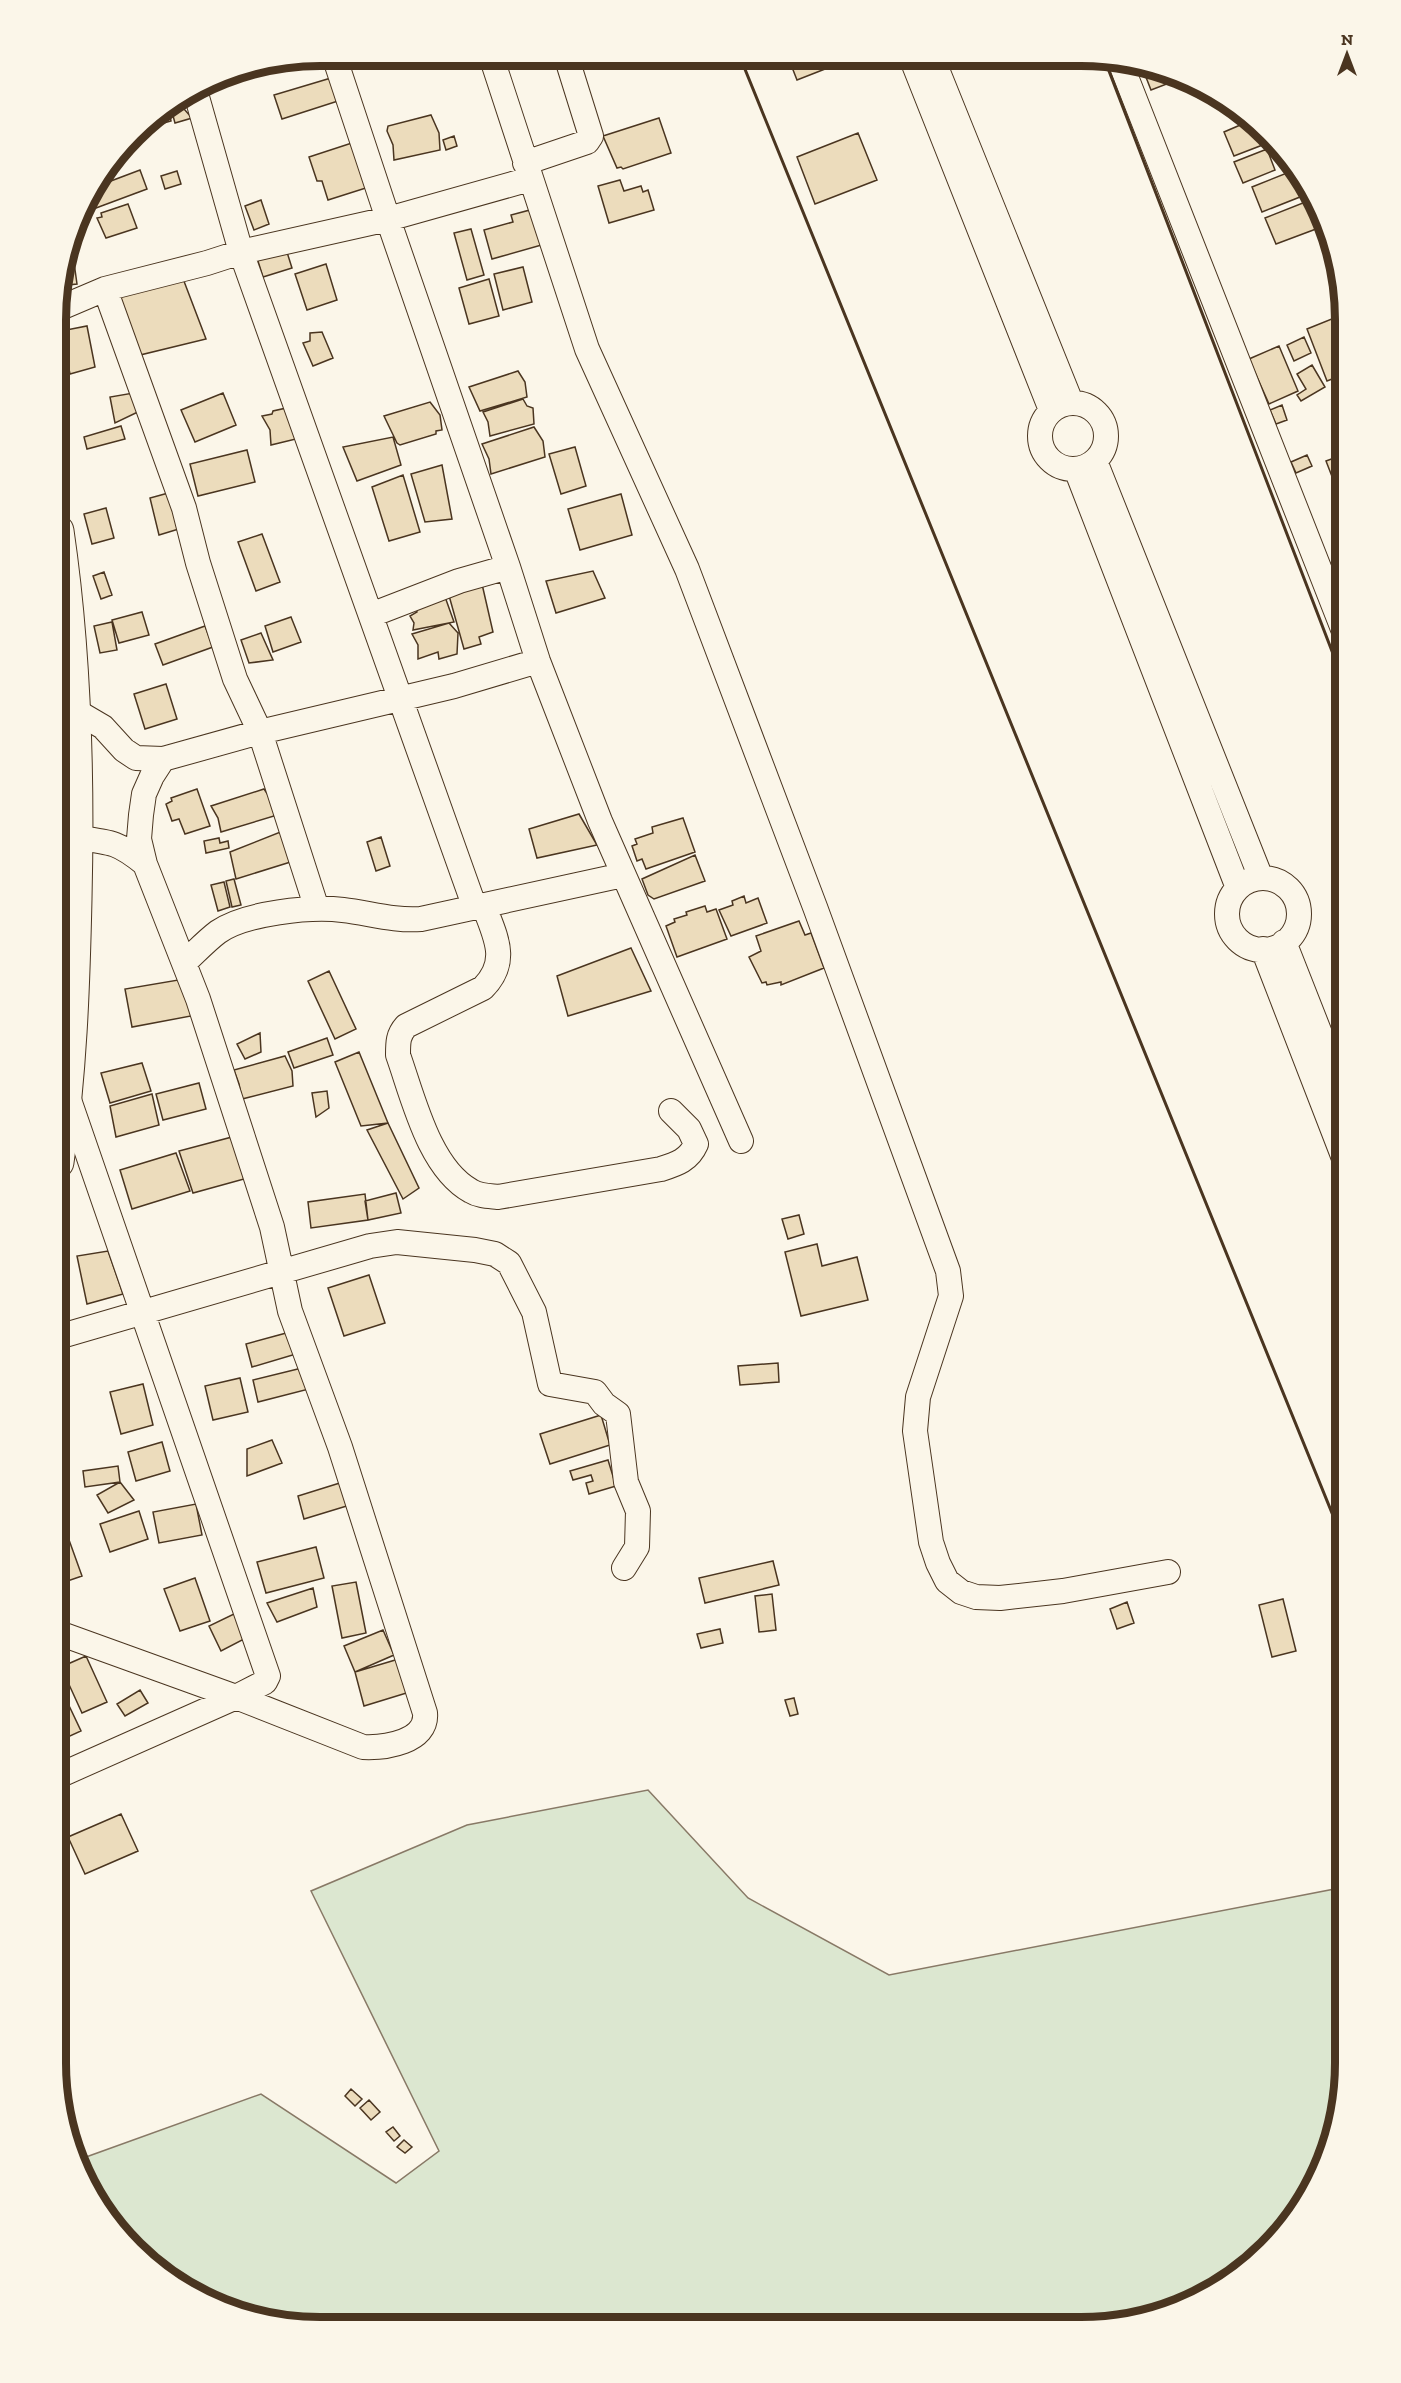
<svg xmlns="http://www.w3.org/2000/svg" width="1401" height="2383" font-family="'Zilla Slab',serif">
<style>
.green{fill:#dce7d0;stroke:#887966;stroke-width:1.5}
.building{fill:#ecdcbc;stroke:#4a3520;stroke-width:1.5}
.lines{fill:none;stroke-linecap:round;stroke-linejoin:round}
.minor-casing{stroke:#4a3520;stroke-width:26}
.highway-casing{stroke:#4a3520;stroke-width:35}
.minor{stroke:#fbf6e9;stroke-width:24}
.highway{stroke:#fbf6e9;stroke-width:33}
.wall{stroke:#4a3520;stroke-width:3}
.rim{fill:none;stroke:#4a3520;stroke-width:8}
</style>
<rect width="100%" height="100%" fill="#fbf6e9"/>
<path class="green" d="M648,1790L748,1898L889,1975L1345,1887V2081L1331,2148L1291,2224L1242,2273L1182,2308L1082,2327L286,2325L218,2307L159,2273L110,2224L75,2161L261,2094L396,2183L439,2151L311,1891L467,1825Z"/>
<path class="building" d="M788,57H820L825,69L797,80Z
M1146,66L1183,76L1185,77L1151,90L1142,67Z
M331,78L338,101L282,119L274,95Z
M172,105L174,108L169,110L171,121L139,130L145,121Z
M184,109L192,118L175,123L172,112Z
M431,115L439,133L440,150L394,160L393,145L387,131L388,126Z
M659,118L671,153L623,169L621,167L617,168L603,136Z
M1252,120L1273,141L1234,156L1224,132Z
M858,133L877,180L815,204L797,157Z
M454,136L457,146L446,150L443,140Z
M361,140L369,187L328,200L322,181H317L309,157Z
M1267,149L1275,170L1243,183L1234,162Z
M1297,169L1310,193L1262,212L1252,187Z
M140,170L147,189L96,208L90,193L95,187Z
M177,171L181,184L165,189L161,176Z
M620,180L624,191L641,186L643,192L648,190L654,210L609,223L598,186Z
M1313,199L1324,226L1276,244L1265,218Z
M261,200L269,224L254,230L245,206Z
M128,204L137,228L106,238L97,218L102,217L101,213Z
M530,210L545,244L492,259L484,230L513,222L511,215Z
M471,229L484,275L467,280L454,233Z
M71,241L77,284L58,286Z
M286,249L292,268L263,277L257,258Z
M326,264L337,300L307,310L295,274Z
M523,267L532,302L503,310L494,274Z
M182,276L206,339L140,355L119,295Z
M489,279L499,316L469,324L459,288Z
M1344,314L1345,374L1327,381L1307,329Z
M87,326L95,367L70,374L61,331Z
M322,332L333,358L313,366L303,343L310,341V333Z
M1304,337L1311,353L1294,361L1287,345Z
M1279,346L1298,391L1269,404L1249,359Z
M1312,365L1325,387L1301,401L1297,395L1306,389L1297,374Z
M518,371L525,382L527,397L480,411L469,387Z
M1345,388V409L1337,391Z
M139,392L142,410L115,423L110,397Z
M223,393L236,425L195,442L181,410Z
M523,399L527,406L533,408L534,424L490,436L488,422L483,412Z
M430,402L440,415L442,430L436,431V434L400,445L397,443L384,416Z
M1282,405L1287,420L1276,424L1270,410Z
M291,407L300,438L271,445L270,430L262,416L272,414L273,411Z
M121,426L125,439L87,449L84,437Z
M534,427L543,441L545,457L491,474L489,459L482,444Z
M393,437L401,465L357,481L343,447Z
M575,447L586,486L561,494L549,454Z
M247,450L255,482L198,496L190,464Z
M1345,454V489L1338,492L1326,461Z
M1307,455L1312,466L1296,473L1291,462Z
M442,465L452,519L425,522L411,474Z
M403,475L420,532L389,541L372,487Z
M172,492L182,528L159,535L150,498Z
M621,494L632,535L580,550L568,509Z
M106,508L114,538L92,544L84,514Z
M262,534L280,582L256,591L238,542Z
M593,571L605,598L556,613L546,581Z
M104,572L112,595L101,599L93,576Z
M482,584L493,632L479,637L481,644L464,649L448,592Z
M444,594L454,622L413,630L414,623L410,616L417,612L413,602Z
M142,612L149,635L119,643L112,620Z
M291,617L301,642L273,652L265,626Z
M112,622L117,650L100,653L94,626Z
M449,623L458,633L457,654L439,659L438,652L418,659V645L412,634Z
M205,626L213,647L163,665L155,644Z
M261,633L273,660L249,663L241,640Z
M166,684L177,719L145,729L134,694Z
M197,789L210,826L185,834L179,819L172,821L166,804L172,801L171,798Z
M264,789L273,802L274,816L221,832L218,818L211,806Z
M579,814L597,845L537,858L529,829Z
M683,818L695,852L646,869L642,859L637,861L632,846L637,844L635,839L653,833L652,827Z
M288,829L297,860L236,879L230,852Z
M381,837L390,866L376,871L367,842Z
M219,838L220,843L228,841L229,848L206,853L204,841Z
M695,855L705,881L654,899L648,895L642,879Z
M234,879L241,905L232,907L226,881Z
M224,882L230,907L218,911L211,885Z
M744,896L746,903L758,898L767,923L731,936L719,910L733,905L732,901Z
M705,906L707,912L716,909L727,939L677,957L666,926L675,922L674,919L687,915L686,912Z
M799,921L805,935L811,933L824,968L781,985V982L767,985L766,982L762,983L749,957L761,951L756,936Z
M631,948L651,991L568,1016L557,976Z
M329,971L356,1029L335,1039L308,981Z
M184,979L191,1016L132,1027L125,989Z
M260,1033L261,1052L245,1059L237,1044Z
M327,1038L333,1055L294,1068L288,1052Z
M359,1052L388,1123L361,1126L335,1062Z
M285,1056L292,1071L293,1086L242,1099L239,1084L234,1070Z
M142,1063L151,1091L110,1103L101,1073Z
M199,1083L206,1109L163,1120L156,1094Z
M327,1091L329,1108L316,1117L312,1093Z
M152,1094L159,1125L116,1137L110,1106Z
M388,1123L419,1188L403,1199L367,1130Z
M232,1137L244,1179L193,1193L179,1151Z
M176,1153L190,1191L132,1209L120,1170Z
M396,1193L401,1213L368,1220L365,1201Z
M365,1194L368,1220L311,1228L308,1202Z
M799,1215L804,1234L788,1239L782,1219Z
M817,1244L822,1266L857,1257L868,1300L801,1316L785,1252Z
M108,1251L123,1294L87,1304L77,1256Z
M369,1275L385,1323L344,1336L328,1288Z
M290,1332L296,1354L252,1367L246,1344Z
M778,1363L779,1382L740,1385L738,1366Z
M310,1366L309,1389L258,1402L253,1380Z
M240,1378L248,1412L213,1420L205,1386Z
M143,1384L153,1425L121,1434L110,1392Z
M601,1415L610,1445L550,1464L540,1434Z
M272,1440L282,1463L247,1476V1449Z
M162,1442L170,1471L136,1481L128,1452Z
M608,1460L616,1486L589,1494L586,1483L593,1481L591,1475L573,1480L570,1471Z
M118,1466L120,1482L85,1487L83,1471Z
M120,1482L134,1500L108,1513L97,1495Z
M343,1482L350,1505L304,1519L298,1496Z
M196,1504L202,1535L159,1543L153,1512Z
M139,1511L148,1539L110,1552L100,1524Z
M64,1526L82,1576L56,1585V1529Z
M316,1547L324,1578L266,1593L257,1562Z
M773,1561L779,1585L705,1603L699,1578Z
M195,1578L210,1621L180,1631L164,1589Z
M356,1582L366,1633L342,1638L332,1586Z
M313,1588L317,1607L277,1622L267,1603Z
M772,1594L776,1630L759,1632L755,1596Z
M1283,1599L1296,1651L1272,1657L1259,1605Z
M1127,1602L1134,1623L1117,1629L1110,1609Z
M236,1613L248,1637L221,1651L209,1626Z
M720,1629L723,1643L701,1648L697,1634Z
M383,1630L394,1655L355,1672L344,1646Z
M86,1656L107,1702L82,1713L61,1667Z
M402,1658L413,1691L364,1706L355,1672Z
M140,1690L148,1703L125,1716L117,1704Z
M63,1693L81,1731L59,1741L56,1734V1696Z
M794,1698L798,1714L790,1716L785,1700Z
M121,1814L138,1851L85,1874L68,1837Z
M351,2089L362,2099L355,2106L345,2096Z
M369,2100L380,2112L371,2120L360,2108Z
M393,2127L400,2136L394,2141L386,2132Z
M404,2140L412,2147L405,2153L397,2147Z"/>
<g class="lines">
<defs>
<path id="minor" d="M334,56L388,219L508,567L538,661L600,821L741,1141
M491,56L587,349L687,569L815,907L948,1271L951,1296L918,1397L915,1431L931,1542L938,1563L947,1581L961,1592L976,1597L1000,1598L1063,1591L1168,1572
M911,57L1051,410
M932,57L1071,402
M1119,59L1345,634
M195,90L241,252L475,908
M525,163L587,142L591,136L566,56
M105,289L184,508L198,563L235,679L260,732L317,909
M58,309L105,289L207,263L241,252L388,219L530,179
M1040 436a33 33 0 1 1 66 0a33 33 0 1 1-66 0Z
M1095,461L1261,878
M1076,469L1238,888
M371,615L459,581L508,567
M74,710L103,727L124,750L136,758L163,759L260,732L454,686L538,661
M77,838C111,842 118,842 145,864
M1227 914a36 36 0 1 1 72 0a36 36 0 1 1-72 0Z
M484,906C495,936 510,961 483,988L406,1026C398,1035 398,1042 398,1055C413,1097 429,1168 471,1191C479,1196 489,1196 498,1197L661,1169C677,1164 689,1160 696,1144L689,1129L671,1111
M1284,942L1345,1097
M1263,949L1345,1161
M184,963C195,953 206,941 218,932C245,913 311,906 343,910C369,913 394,921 421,919L623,875
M58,1337L370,1246L397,1242L475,1250L495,1254L509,1263L534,1312L550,1384L595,1392L604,1404L618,1414L626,1482L638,1511L637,1547L624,1568
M56,1632L236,1697L363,1747C385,1748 428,1742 425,1713L340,1447L290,1311L272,1227L198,999L145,864L139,839L141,815L144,794L152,776L163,759
M56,1777L236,1697L265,1682L268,1676L68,1097"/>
<path id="highway" d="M57,1162C70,1074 73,988 75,899C78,776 75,653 57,531"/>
</defs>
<use href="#minor" class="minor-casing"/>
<use href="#highway" class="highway-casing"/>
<use href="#minor" class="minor"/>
<use href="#highway" class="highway"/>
<path class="wall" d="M740,57L1345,1545
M1104,58L1345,685"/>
</g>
<path d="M0 0H1401V2383H0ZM320 66H1081A254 254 0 0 1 1335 320V2063A254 254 0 0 1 1081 2317H320A254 254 0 0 1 66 2063V320A254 254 0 0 1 320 66Z" fill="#fbf6e9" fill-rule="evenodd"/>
<path class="rim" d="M320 66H1081A254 254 0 0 1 1335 320V2063A254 254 0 0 1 1081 2317H320A254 254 0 0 1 66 2063V320A254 254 0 0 1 320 66Z"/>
<g transform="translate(1347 54)" stroke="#fbf6e9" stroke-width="4.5" paint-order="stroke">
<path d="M0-4.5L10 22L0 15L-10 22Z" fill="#4a3520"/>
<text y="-9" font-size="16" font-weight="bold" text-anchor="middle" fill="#4a3520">N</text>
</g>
</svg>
